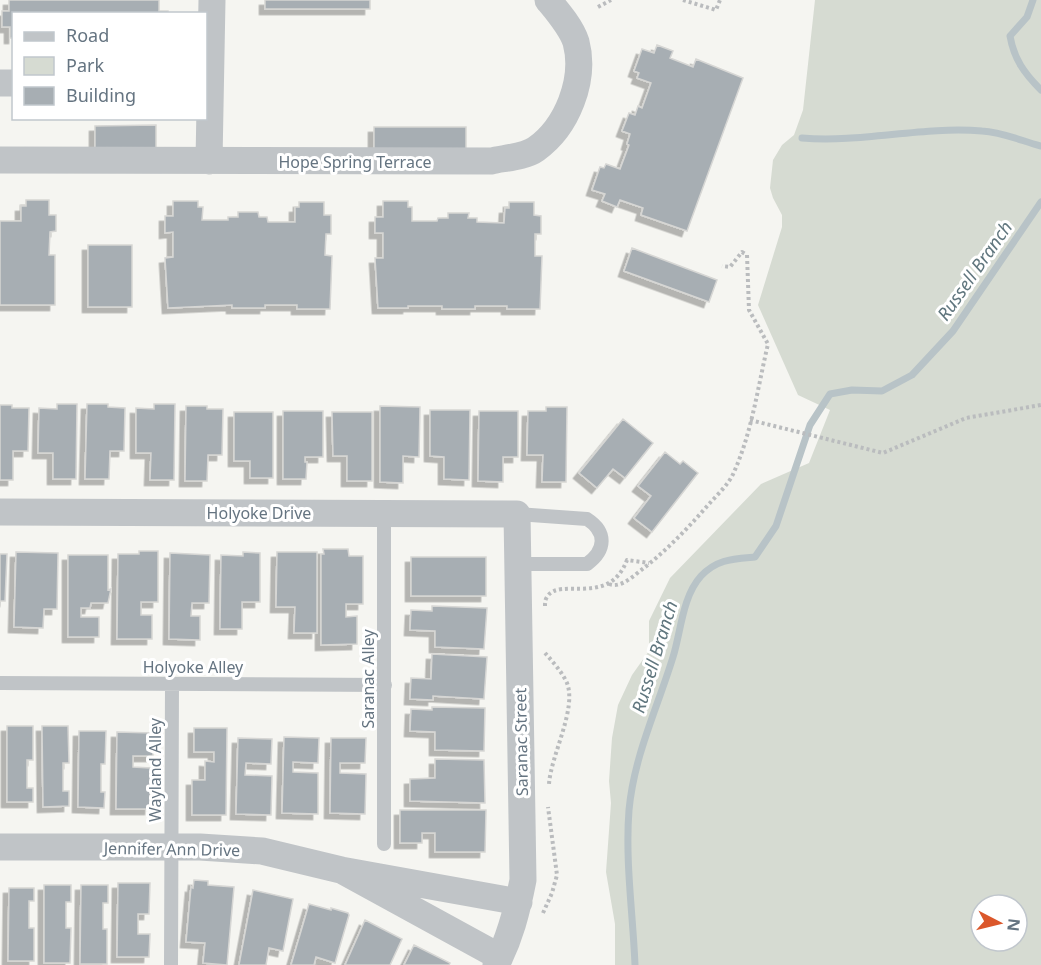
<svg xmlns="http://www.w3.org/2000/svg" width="1041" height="965" font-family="'Noto Sans',sans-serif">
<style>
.green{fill:#d6dbd2;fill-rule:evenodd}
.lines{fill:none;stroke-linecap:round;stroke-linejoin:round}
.stream{stroke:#b8c3c7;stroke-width:7}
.building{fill:#a7aeb3;stroke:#d6d6d4;stroke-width:1.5;filter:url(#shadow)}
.path{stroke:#babcbe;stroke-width:4;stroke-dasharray:3 3;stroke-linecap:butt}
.lane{stroke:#c0c4c7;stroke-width:14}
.street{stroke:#c0c4c7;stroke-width:27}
.labels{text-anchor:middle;stroke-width:6;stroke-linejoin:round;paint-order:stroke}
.street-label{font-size:16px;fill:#657481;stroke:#fff}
.water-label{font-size:18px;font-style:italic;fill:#60767e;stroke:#fff}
</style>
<defs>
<filter id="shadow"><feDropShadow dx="-5.5" dy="5.5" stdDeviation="0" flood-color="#0004"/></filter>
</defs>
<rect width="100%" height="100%" fill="#f5f5f1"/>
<path class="green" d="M815,0H1041V965H615V924L606,872L611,803L609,781L612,738L618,705L632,675L649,651V621L670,578L761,484L809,463L830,410L798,395L758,305L782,227V215L773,198L770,188L773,160L782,145L794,135L803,110ZM981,905H1017V941H981Z"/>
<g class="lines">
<path class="stream" d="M1033,0L1027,17L1010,36C1014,59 1024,73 1041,90
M802,138C862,143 922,126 982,131C1002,132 1022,141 1041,146
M635,965C633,914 625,862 629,810C634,756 657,709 673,657C681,632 682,597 701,576C717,559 733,559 755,557L776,526L810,425L830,394L852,390L882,391L912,375L953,331L1041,202"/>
</g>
<path class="building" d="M9,0H159V11H168V14H14V38H10V27H2V11H9Z
M265,0H370V9H265Z
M657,45L673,51L670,58L693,67L696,59L743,78L687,231L641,215L643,208L620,200L617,207L602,201L605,194L592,190L600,167L604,168L606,164L620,169L629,145L627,144L630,134L622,131L629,113L635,115L638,106L642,108L651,83L637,78L639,73L634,71L642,49L654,53Z
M156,125V149H95V126Z
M374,127H466V151L374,150Z
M26,200H49V215H56V231L50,232L49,255H55V305H0V221H21V206H26Z
M173,201H198V207H203L202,220H228V217H238V212H258L259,217H267L268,222H295V207H299V202H324V215H331V234H326L325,255L332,256L330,309H297V305H265V308H232V305L168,308L165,258L173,257V232L165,233V216H173Z
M383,201H408V207H412V221H437L438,218H448V213H469L468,218H477V222L504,223L505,208H509V202H534V215L541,216V234H535V256H542L540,309H507V306H475V309H442V306H408V308H378L375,258H383V233H375V217H383Z
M88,245H132V307H88Z
M632,248L717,280L709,302L624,271Z
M57,404H77L76,479H53V453H38L39,408L57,409Z
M87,404H108V407L125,408L124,451H110L109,479H85Z
M154,404H175L174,480H150L151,453H136V408L154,409Z
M0,405H12V408H29L28,451H13V480H0Z
M186,406H207V409H223L222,455H208L207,481H185Z
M380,406L420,407L419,457L403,456V483L380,482Z
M546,407H567L566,482H542L543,455H527L528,411H546Z
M430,410H470L469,480L444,479V457L430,456Z
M283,411H323V457H305V462H307L306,479H283Z
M479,411H518V457H503V482L478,481Z
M234,412H273V478H250V461H234Z
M332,412H372V481H347V456H333Z
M623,419L653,443L625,478L613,469L597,488L579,473Z
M665,452L680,464L683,461L698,473L652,532L634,518L651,496L638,486Z
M323,549H348L349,556H363V604H346V617L357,616V644L321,645V554H324Z
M139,551H158V602H141V615H152V639H117L118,554H139Z
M16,552L58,553L57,609H44L43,628L14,627Z
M243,552L260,553V602H242V629H220L221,555L243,556Z
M277,552H317V633H294L295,607H276Z
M170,553L210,555L209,603H192L191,616H200V640L169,639Z
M0,554H7L5,601H0Z
M68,555H108V590L111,589L108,603H91L90,608H81V617H99V637H68Z
M411,557H486V596H411Z
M432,606L487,608L484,649L435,647V631L410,630L411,610L432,611Z
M432,654L487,657L484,699L433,696V700L410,699L411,678L431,679Z
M432,707L485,708L484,751L435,750V732L410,731L411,709L432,710Z
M7,726H33V760H27V788H33V802H7Z
M42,726H68L69,763H63V791H69V806L43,807Z
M194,728H227L226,815H192V780H205V761L214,762V752H194Z
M79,731H106L105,764H101V792H105L104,808L78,807Z
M117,732L153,733V756H133V767L151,768L150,809H116Z
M284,737L319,738L318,763L293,762V772L318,773V814L282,813Z
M238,738L272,739L271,764L246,763L245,775L272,776L271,815L236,814Z
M331,738H366L365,763H340V773L366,774L365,814L330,813Z
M435,759L484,760L485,803L410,801V779L435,778Z
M400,810H486L485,852H435V833H422V843H400Z
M194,880L208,881V885L234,887L227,965L203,963L205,943L186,942L191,887L193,888Z
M118,883H150L149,914H138V934H150L149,957H117Z
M44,885H71V902H66V928H71L70,963H44Z
M81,885H108V903H103V929H107V964H80Z
M9,888H34V901H29V928H34V961H8Z
M253,890L293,899L283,951L269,948L266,965H239Z
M309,904L331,910V908L348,913L349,915L335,963L316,957L314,965H291Z
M365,920L402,939L390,965H345Z
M414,945L450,963L449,965H404Z"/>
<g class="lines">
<path class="path" d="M683,0L716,10L720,0
M598,7L611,0
M750,420L883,453L966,418L1041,405
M609,584C621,589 634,575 644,568C668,549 689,527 709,504C718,494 729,484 734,472C752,432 758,386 768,344L749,310L747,255L742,252L730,267L722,266
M545,606C545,603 545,600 547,597C559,576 609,608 627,560L649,563
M545,653C553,662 562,672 567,683C577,709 551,755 549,784
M543,913L552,893L557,875L548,807"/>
<path class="lane" d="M517,514L587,519C607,532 606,550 587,564H518
M0,683L385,685
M384,844V514
M171,965L172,684"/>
<path class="street" d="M0,83H14
M0,160L491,161C504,158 525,157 536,149C567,127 586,80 576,42C571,27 558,12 548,0
M209,161L212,0
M0,512L517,514L523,880C517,911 510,938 496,965
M0,847H200L262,851L341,870
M500,957L341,870L519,902"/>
</g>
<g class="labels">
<g class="street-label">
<text x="355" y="168">Hope Spring Terrace</text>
<text x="259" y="519">Holyoke Drive</text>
<text x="193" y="673">Holyoke Alley</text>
<text transform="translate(368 679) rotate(-90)" y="6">Saranac Alley</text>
<text transform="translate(521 742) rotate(-91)" y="6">Saranac Street</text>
<text transform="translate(155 770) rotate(-90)" y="6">Wayland Alley</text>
<text transform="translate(172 849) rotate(1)" y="6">Jennifer Ann Drive</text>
</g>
<g class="water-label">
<text transform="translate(975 271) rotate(-55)" y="6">Russell Branch</text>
<text transform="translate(655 657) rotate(-73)" y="6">Russell Branch</text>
</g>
</g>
<rect x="12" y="12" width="195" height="108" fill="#ffffff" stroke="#c1c7cd" stroke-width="1.5"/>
<rect x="24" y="32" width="30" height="9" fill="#c0c4c7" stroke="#c1c7cd" stroke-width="1.5"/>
<text x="66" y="42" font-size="18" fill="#657481">Road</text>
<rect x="24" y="57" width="30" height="18" fill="#d6dbd2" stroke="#c1c7cd" stroke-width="1.5"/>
<text x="66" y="72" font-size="18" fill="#657481">Park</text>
<rect x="24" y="87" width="30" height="18" fill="#a7aeb3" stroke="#c1c7cd" stroke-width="1.5"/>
<text x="66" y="102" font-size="18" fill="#657481">Building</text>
<g transform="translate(999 923) rotate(97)"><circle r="28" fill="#ffffff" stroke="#c1c7cd" stroke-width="1.5"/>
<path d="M0-4.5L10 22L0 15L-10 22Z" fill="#db572b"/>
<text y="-9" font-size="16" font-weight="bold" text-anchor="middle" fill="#657481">N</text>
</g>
</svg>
